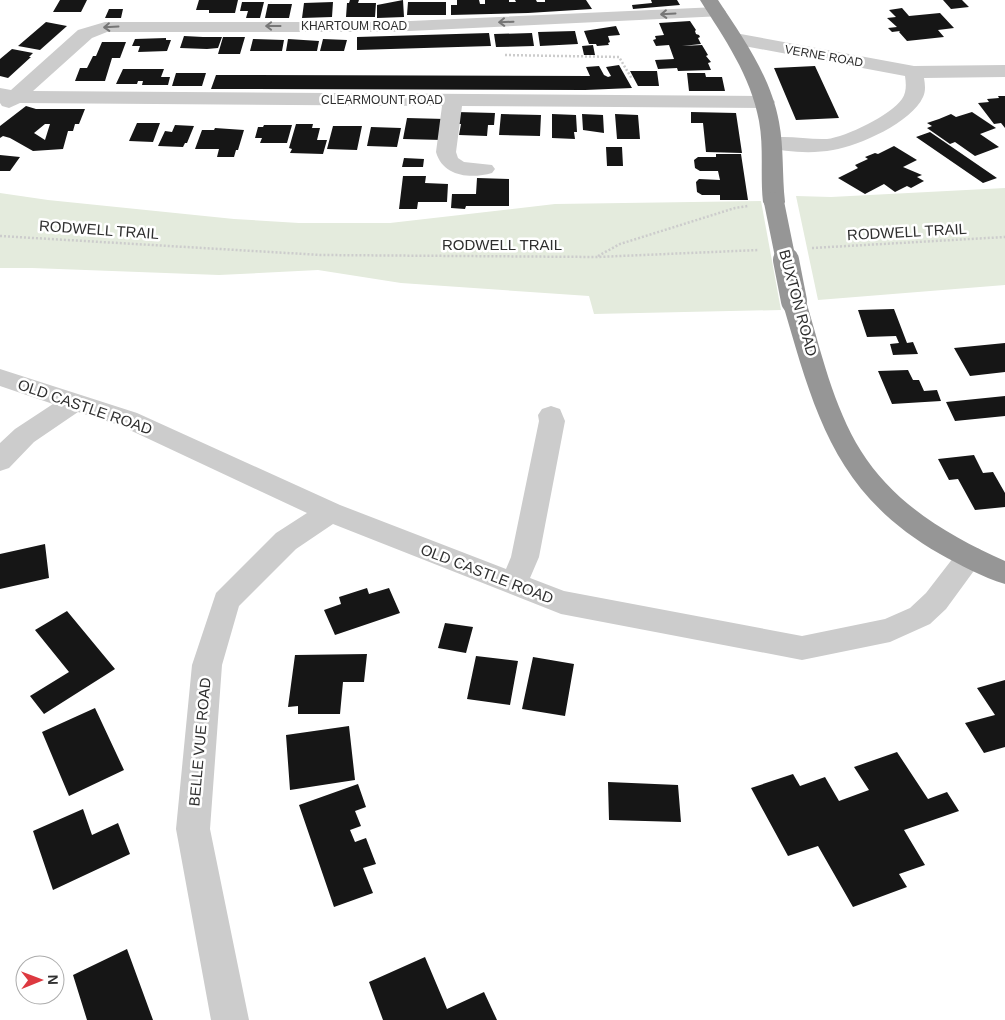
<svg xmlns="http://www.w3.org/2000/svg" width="1005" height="1020" font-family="Helvetica,sans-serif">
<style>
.green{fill:#e4ebdd}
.building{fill:#161616;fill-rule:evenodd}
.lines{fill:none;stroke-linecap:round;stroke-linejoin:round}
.path{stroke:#ccc;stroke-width:2.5;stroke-dasharray:2 2;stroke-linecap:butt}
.minor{fill:#ccc;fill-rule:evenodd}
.highway{fill:#969696;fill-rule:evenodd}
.highway-bridge-far1{stroke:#969696;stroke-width:20}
.highway-bridge{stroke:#969696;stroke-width:26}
.oneway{stroke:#767676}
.labels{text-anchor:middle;stroke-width:5;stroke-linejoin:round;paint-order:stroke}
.far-street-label{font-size:12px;fill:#2f2f2f;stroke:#fff}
.street-label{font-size:15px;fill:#2f2f2f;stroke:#fff}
</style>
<rect width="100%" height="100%" fill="#fff"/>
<path class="green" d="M1005,188V285L818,300L796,196L831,197Z
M0,193L48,200L234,219L299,223H390L555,204L761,201L781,310L594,314L589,296L401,283L318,270L219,275L32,268H0Z"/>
<path class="building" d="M60,0H87L81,12H53Z
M199,0H238L235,13H209V10H196Z
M350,0H359L358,3H376L375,17H346L347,3H349Z
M403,0L404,17L377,18V5Z
M457,0H479L480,4H485V0H509V2H516L515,0H536L537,2H545V0H586L592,9L528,13L451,15V5H457Z
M651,0H677L680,5L633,9L632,5L652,3Z
M943,0H962L969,7L951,9Z
M242,2H264L260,18H246L248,11H240Z
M333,2L332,17L302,18L304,3Z
M408,2H446V15H407Z
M268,4H292L289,18H265Z
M902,8L909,16L940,13L954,28L938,30L944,37L907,41L899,32L900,31L892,32L888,28L897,27L887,18L896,17L889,10Z
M109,9H123L121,18H105Z
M690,21L696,30L695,31L696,34L699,35L700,37L698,38L701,44L682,46L702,45L708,55L706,56L711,62L708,63L711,70L678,71L677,68L658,69L655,60L674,59L669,45L656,46L653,40L656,39L655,36L664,35L659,23Z
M46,22L67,26L40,50L18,46Z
M616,26L620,35L608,36L610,42L608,43L609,45L597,46L596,44H589L584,31Z
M575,31L578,44L540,46L538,32Z
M489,33L491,46L357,50V37Z
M532,33L534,46L496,47L494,34Z
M184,36L203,37H222L218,48L207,49L180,48Z
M223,37H245L240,54H218Z
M166,38V40H171L167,51L138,52L140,46H132L135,39Z
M253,39L284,40L282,51H250Z
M288,39L319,41L317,51H286Z
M323,39L347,40L344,51H320Z
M102,42H126L120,58H112L105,81H75L80,68H87L93,56H96Z
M593,45L595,55H584L582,46Z
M12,49L33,53L29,57H31L8,78L0,76V59Z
M619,65L632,88L585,90L211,89L216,75L590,76L586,67L599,66L604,75L608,77L611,76L606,67Z
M815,66L839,118L796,120L774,68Z
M123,69H164L161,77H170L168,85H142L143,81H138L137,84H116Z
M630,71H657L659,86H638Z
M176,73H206L202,86H172Z
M687,73H705L706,77H722L725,91H689Z
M998,96H1005V128L1001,123L994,124L978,103L989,102L987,99L999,98Z
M26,106L36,109H85L79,124H75L73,131H68L63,149L33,151L10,138L3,136L0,138V126ZM45,124H50L45,140L34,133Z
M457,112L495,113L494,125H488L487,136L459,135L461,124H456Z
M691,112L736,113L742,153L706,152L703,123H691Z
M972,112L996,128L980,134L999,147L975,156L955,142L950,144L927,128L932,126L927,123L939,119L951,114L956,117Z
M501,114L541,115L540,136L499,135Z
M552,114L576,115L577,132H574L575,139L552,138Z
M582,114L603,115L604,133L583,130Z
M615,114L638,115L640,139H617Z
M407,118L445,119L442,140L403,139Z
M137,123H160L153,142L129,141Z
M296,124H313L312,128H320L317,140H327L323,154L290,153L292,149L289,148Z
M175,125L194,126L187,143H185L183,147L158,146L165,131L172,132Z
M264,125H292L287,143H260L262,138H255L258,127H263Z
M333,126H362L357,150L327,149Z
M371,127L401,128L397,147L367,146Z
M215,128L244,130L238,150H236L234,157H217L219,149H195L202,130H214Z
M930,132L997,178L983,183L916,137Z
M894,146L917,160L903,167L922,175L917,177L924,181L911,188L907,186L895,192L884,184L865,194L838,178L858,168L855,165L868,159L865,157L875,153L878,154Z
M606,147H622L623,166H607Z
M716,154H741L748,200H720V195H702L697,192L696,182L699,179L720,180L718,171H700L695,168L694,160L698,157H716Z
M0,155L20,157L10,171H0Z
M404,158L424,159L423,167H402Z
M403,176H426L425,183L448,184L447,202H418L417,209H399Z
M477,178L509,179V206H466L465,209L451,208L452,194H476Z
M894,309L907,343L913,342L918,354L893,355L890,344L899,343L896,336L867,337L858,310Z
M1005,343V372L970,376L954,348Z
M908,370L913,380H919L924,391L937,390L941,401L892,404L878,371Z
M1005,396V416L955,421L946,402Z
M974,455L983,473L993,472L1005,493V507L975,510L958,479L949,480L938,459Z
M45,544L49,578L0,589V554Z
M367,588L369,594L389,588L400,613L335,635L324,610L341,604L339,597Z
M67,611L115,669L44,714L30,696L69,672L35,630Z
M445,623L473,627L466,653L438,648Z
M367,654L364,682H343L340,714H298V706L288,707L295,655Z
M476,656L518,661L510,705L467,699Z
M533,657L574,664L565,716L522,709Z
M1005,680V747L984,753L965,723L995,715L977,688Z
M95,708L124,770L69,796L42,732Z
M349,726L355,780L290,790L286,735Z
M897,752L928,799L947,792L959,811L904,830L925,865L899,874L907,887L853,907L818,846L788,856L751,788L793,774L800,786L825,777L839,801L869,790L854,767Z
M608,782L678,785L681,822L609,820Z
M358,784L366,807L355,811L361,826L350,830L355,842L366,838L376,864L363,868L373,893L334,907L299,805Z
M83,809L92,835L118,823L130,854L53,890L33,831Z
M127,949L153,1020H87L73,975Z
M425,957L447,1009L484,992L497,1020H383L369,982Z"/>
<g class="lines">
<path class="path" d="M505,55L619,57L632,79
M0,236L321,255L597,257L759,250
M812,248L1005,237
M598,256L620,244L735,208L748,206"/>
<path class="minor" d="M717,7L723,8L726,12L723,16L388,32H107L92,38L33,91L765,96L772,98L775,102L772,106L765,108L462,106L456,152L458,158L464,162L492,165L495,169L492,173C471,179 443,177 436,152L442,106L20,103L9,108L2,106L0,103V88L11,90L78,30L105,22H388Z
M735,33L914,66L1005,65V77L924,78C925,84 926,91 923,97C912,122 859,146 833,150C812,154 785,152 765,147L762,143L765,139C784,134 807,140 827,139C846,137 891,115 902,99C907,92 906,83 905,76L728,43L726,39L728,35Z
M0,369L137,413L340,505L506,569L511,557L539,421L538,415L542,409L551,406L560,409L565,421L539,557L530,578L564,591L802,636L885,619L910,608L926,593L960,549L970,546L980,549L984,557L946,609L930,624L890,642L802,660L561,614L333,524L296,549L239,606L222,665L210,829L249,1020H211L176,829L192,665L216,593L276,533L307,513L119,425L78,412L34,442L9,468L0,471V443L15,429L53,404L0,386Z"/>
<path class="highway" d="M700,0H718C743,38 771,77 779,122C784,148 782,175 785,202L782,207L774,208L766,207L763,202C760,175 764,148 759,121C751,76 724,38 700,0Z
M794,294L802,296L806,301C821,351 833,406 861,451C894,504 949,536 1005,561V584C982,577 960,565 940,554C833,493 814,410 782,301L786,296Z"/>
<path class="highway-bridge-far1" d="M774,202L786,261"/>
<path class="highway-bridge" d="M786,260L794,301"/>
</g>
<defs><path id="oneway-shaft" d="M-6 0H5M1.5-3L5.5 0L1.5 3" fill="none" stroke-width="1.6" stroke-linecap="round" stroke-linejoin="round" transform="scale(1.25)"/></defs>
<g class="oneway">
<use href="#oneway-shaft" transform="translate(668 14) rotate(177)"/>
<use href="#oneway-shaft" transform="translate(506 22) rotate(178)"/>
<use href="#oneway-shaft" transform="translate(273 26) rotate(-180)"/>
<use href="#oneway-shaft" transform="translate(111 27) rotate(177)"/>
</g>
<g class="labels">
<g class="far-street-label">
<text x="354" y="30">KHARTOUM ROAD</text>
<text transform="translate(824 56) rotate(10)" y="4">VERNE ROAD</text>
<text x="382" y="104">CLEARMOUNT ROAD</text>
</g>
<g class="street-label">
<text transform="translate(99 230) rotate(4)" y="5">RODWELL TRAIL</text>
<text transform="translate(907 232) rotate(-3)" y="5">RODWELL TRAIL</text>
<text x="502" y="250">RODWELL TRAIL</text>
<text transform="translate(798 303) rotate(75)" y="5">BUXTON ROAD</text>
<text transform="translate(85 407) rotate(19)" y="5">OLD CASTLE ROAD</text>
<text transform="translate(487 574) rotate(21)" y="5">OLD CASTLE ROAD</text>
<text transform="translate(200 742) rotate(-85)" y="5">BELLE VUE ROAD</text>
</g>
</g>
<g transform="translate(40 980) rotate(89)"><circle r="24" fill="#ffffff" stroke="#acacac"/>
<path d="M0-4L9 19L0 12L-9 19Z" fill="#dd3940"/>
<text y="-8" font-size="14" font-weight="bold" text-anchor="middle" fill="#2f2f2f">N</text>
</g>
</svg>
